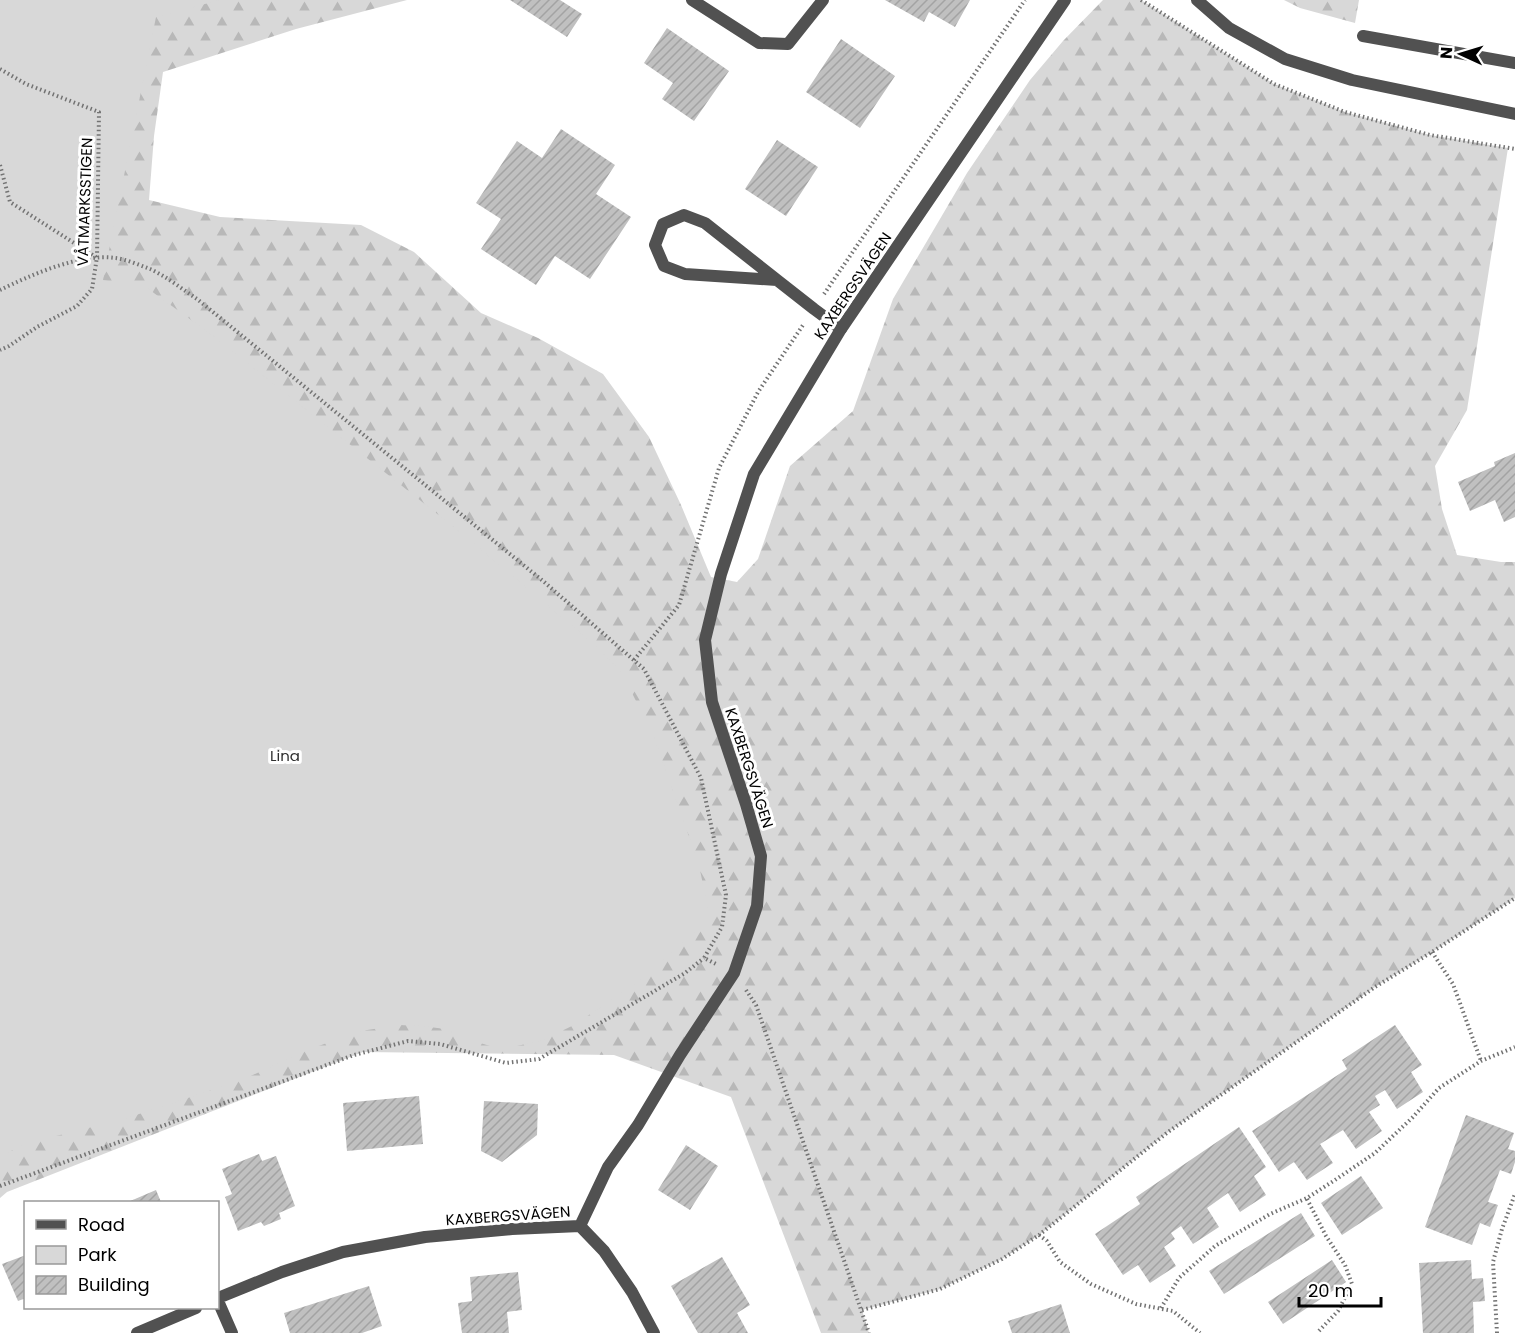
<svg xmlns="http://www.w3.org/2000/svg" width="1515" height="1333" font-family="Poppins,sans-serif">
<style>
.forest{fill:url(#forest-firs)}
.park{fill:#d8d8d8}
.building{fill:url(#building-hatch)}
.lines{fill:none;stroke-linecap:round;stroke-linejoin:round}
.path{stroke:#737373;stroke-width:4;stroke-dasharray:1.5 3;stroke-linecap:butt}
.service{stroke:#515151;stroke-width:12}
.minor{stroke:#515151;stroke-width:12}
.labels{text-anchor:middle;stroke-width:6;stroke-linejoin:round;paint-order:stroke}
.street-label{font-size:15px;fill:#000;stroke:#fff}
.park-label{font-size:15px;fill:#2f2f2f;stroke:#fff}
</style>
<defs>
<pattern id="forest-firs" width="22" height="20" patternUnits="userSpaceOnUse" patternTransform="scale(1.5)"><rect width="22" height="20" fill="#d8d8d8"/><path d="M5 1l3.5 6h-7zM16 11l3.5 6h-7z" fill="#b8b8b8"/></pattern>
<pattern id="building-hatch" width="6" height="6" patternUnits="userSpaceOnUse" patternTransform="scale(1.5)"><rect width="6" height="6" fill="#c0c0c0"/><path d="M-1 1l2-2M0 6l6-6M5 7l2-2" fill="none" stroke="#a3a3a3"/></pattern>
</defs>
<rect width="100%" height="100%" fill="#fff"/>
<path class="forest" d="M0,0H407L296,29L163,72L154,136L149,200L220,217L361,225L414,252L481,313L538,338L603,374L649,437L681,505L711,577L737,582L758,559L790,466L853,411L893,299L967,173L1030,80L1063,41L1103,0H1141L1274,84L1345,112L1430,135L1508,148L1467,410L1435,466L1442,509L1457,555L1501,562H1515V898L1432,952L1375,987L1168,1132L1039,1235L1002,1259L940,1289L862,1310L869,1333H821L731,1097L614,1055L363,1052L7,1192L0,1198Z
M1284,0H1359L1355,23L1300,8Z"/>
<path class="park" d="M0,0H220L156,17L103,280L147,288L212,335L460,532L595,645L622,673L654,737L699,865L709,914L697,930L638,982L574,1025L543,1040L517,1046H490L464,1038L445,1029L422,1026L399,1025L361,1031L310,1049L242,1080L124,1119L28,1143L0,1156Z"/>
<path class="building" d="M510,0H560L582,14L567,37Z
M885,0H970L955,27L929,12L924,22Z
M667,28L729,71L694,121L662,99L673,83L644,63Z
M841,39L895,76L860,128L806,92Z
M561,129L615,165L596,194L631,217L590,279L555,256L536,285L481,249L501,219L476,203L517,141L542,158Z
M777,140L818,167L786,216L745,189Z
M1515,453V517L1504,522L1495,500L1470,511L1458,482L1495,466L1494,462Z
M1395,1025L1422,1065L1411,1072L1423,1092L1397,1109L1385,1090L1375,1096L1380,1105L1369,1112L1382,1131L1356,1149L1343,1130L1320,1144L1333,1163L1307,1180L1294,1162L1279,1172L1252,1131L1347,1069L1342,1060Z
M419,1096L423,1144L347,1151L343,1103Z
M484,1101L538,1104L537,1135L502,1162L481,1151Z
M1466,1115L1514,1133L1508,1149L1515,1151V1162L1511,1174L1500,1170L1488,1202L1498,1205L1490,1227L1480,1223L1472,1245L1425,1227Z
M1239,1127L1266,1167L1254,1176L1266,1195L1240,1212L1228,1193L1207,1208L1219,1227L1193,1244L1181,1226L1171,1233L1175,1239L1164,1247L1176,1266L1150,1283L1138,1265L1123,1275L1095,1234L1140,1204L1136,1197Z
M686,1145L718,1166L690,1210L658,1190Z
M259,1154L262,1161L276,1156L295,1206L279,1213L281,1219L264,1226L261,1222L238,1231L225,1197L232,1194L222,1169Z
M1361,1176L1383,1208L1342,1235L1321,1203Z
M156,1190L161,1202H128Z
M1301,1213L1315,1236L1224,1294L1209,1271Z
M26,1255V1298L18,1301L2,1264Z
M722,1257L750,1305L737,1313L748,1333H698L671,1286Z
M1332,1260L1346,1282L1283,1324L1268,1302Z
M1471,1260L1472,1279L1483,1278L1485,1301L1473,1302L1474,1333H1423L1419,1263Z
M518,1272L522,1310L507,1312L509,1333H462L458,1303L472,1301L470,1277Z
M369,1286L382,1326L362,1333H290L284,1313Z
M1061,1304L1070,1333H1012L1008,1321Z"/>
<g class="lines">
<path class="path" d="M1141,0L1274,84L1345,112L1430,135L1515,149
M0,69L26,84L99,112L97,257L92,289L77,306L37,327L9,346L0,350
M0,165L10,202L96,257
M0,290C31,275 80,253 115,258C126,259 139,265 150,269C166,276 182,289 197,299L543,581L644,669L701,778L726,895L722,927L704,958L716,964
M824,294L1025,0
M634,660L679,605L719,468L758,392L803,325
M1432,952L1453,984L1481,1061
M746,990L756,1005L869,1333
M0,1186L354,1055L408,1041L440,1044L506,1063L539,1059L685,973L704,958
M1307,1199L1326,1236L1345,1265L1352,1284L1338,1311L1317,1333
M1039,1235L1047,1241L1060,1262L1091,1284L1136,1304L1173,1311L1200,1333
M1161,1308L1179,1278L1215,1246L1270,1214L1307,1198L1335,1180L1375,1153L1413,1117L1439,1088L1481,1061L1515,1047
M862,1310L940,1289L1002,1259L1039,1235L1168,1132L1375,987L1432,952L1515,898
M1497,1333L1493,1262L1502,1229L1515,1194"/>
<path class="service" d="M1363,36L1515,63
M777,280L705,223L684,215L663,224L655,245L664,266L685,274L777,280L814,309L841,329"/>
<path class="minor" d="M692,0L759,43L788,44L823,0
M1197,0L1229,28L1285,59L1352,80L1515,114
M580,1226L604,1251L632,1292L654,1333
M218,1298L282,1272L343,1252L425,1237L512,1229L580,1226L608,1167L638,1125L680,1055L734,973L757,906L761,856L746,804L712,702L705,640L721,574L754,474L841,329L1065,0
M218,1301L232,1333
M137,1333L196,1308"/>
</g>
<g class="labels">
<g class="street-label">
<text transform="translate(85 202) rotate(-88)" y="5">VÅTMARKSSTIGEN</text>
<text transform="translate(853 286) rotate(-56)" y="5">KAXBERGSVÄGEN</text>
<text transform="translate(749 768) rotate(72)" y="5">KAXBERGSVÄGEN</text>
<text transform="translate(508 1216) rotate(-4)" y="5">KAXBERGSVÄGEN</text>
</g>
<g class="park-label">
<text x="285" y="761">Lina</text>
</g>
</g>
<rect x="24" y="1201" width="195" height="108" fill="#ffffff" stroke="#999999" stroke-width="1.5"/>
<rect x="36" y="1220" width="30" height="9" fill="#515151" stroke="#999999" stroke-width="1.5"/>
<text x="78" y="1231" font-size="18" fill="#000000">Road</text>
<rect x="36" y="1246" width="30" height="18" fill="#d8d8d8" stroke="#999999" stroke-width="1.5"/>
<text x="78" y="1261" font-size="18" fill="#000000">Park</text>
<rect x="36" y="1276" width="30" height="18" fill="url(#building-hatch)" stroke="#999999" stroke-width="1.5"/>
<text x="78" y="1291" font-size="18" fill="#000000">Building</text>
<g transform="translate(1461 54) rotate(274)" stroke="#ffffff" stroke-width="4.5" paint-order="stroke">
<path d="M0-4.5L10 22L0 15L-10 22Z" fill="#000000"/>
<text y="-9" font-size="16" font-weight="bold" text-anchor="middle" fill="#000000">N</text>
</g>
<path d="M1299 1297v9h82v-9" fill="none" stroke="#000000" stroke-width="3"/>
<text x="1308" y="1297" font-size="18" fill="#000000" stroke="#ffffff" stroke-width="4.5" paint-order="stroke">20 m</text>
</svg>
